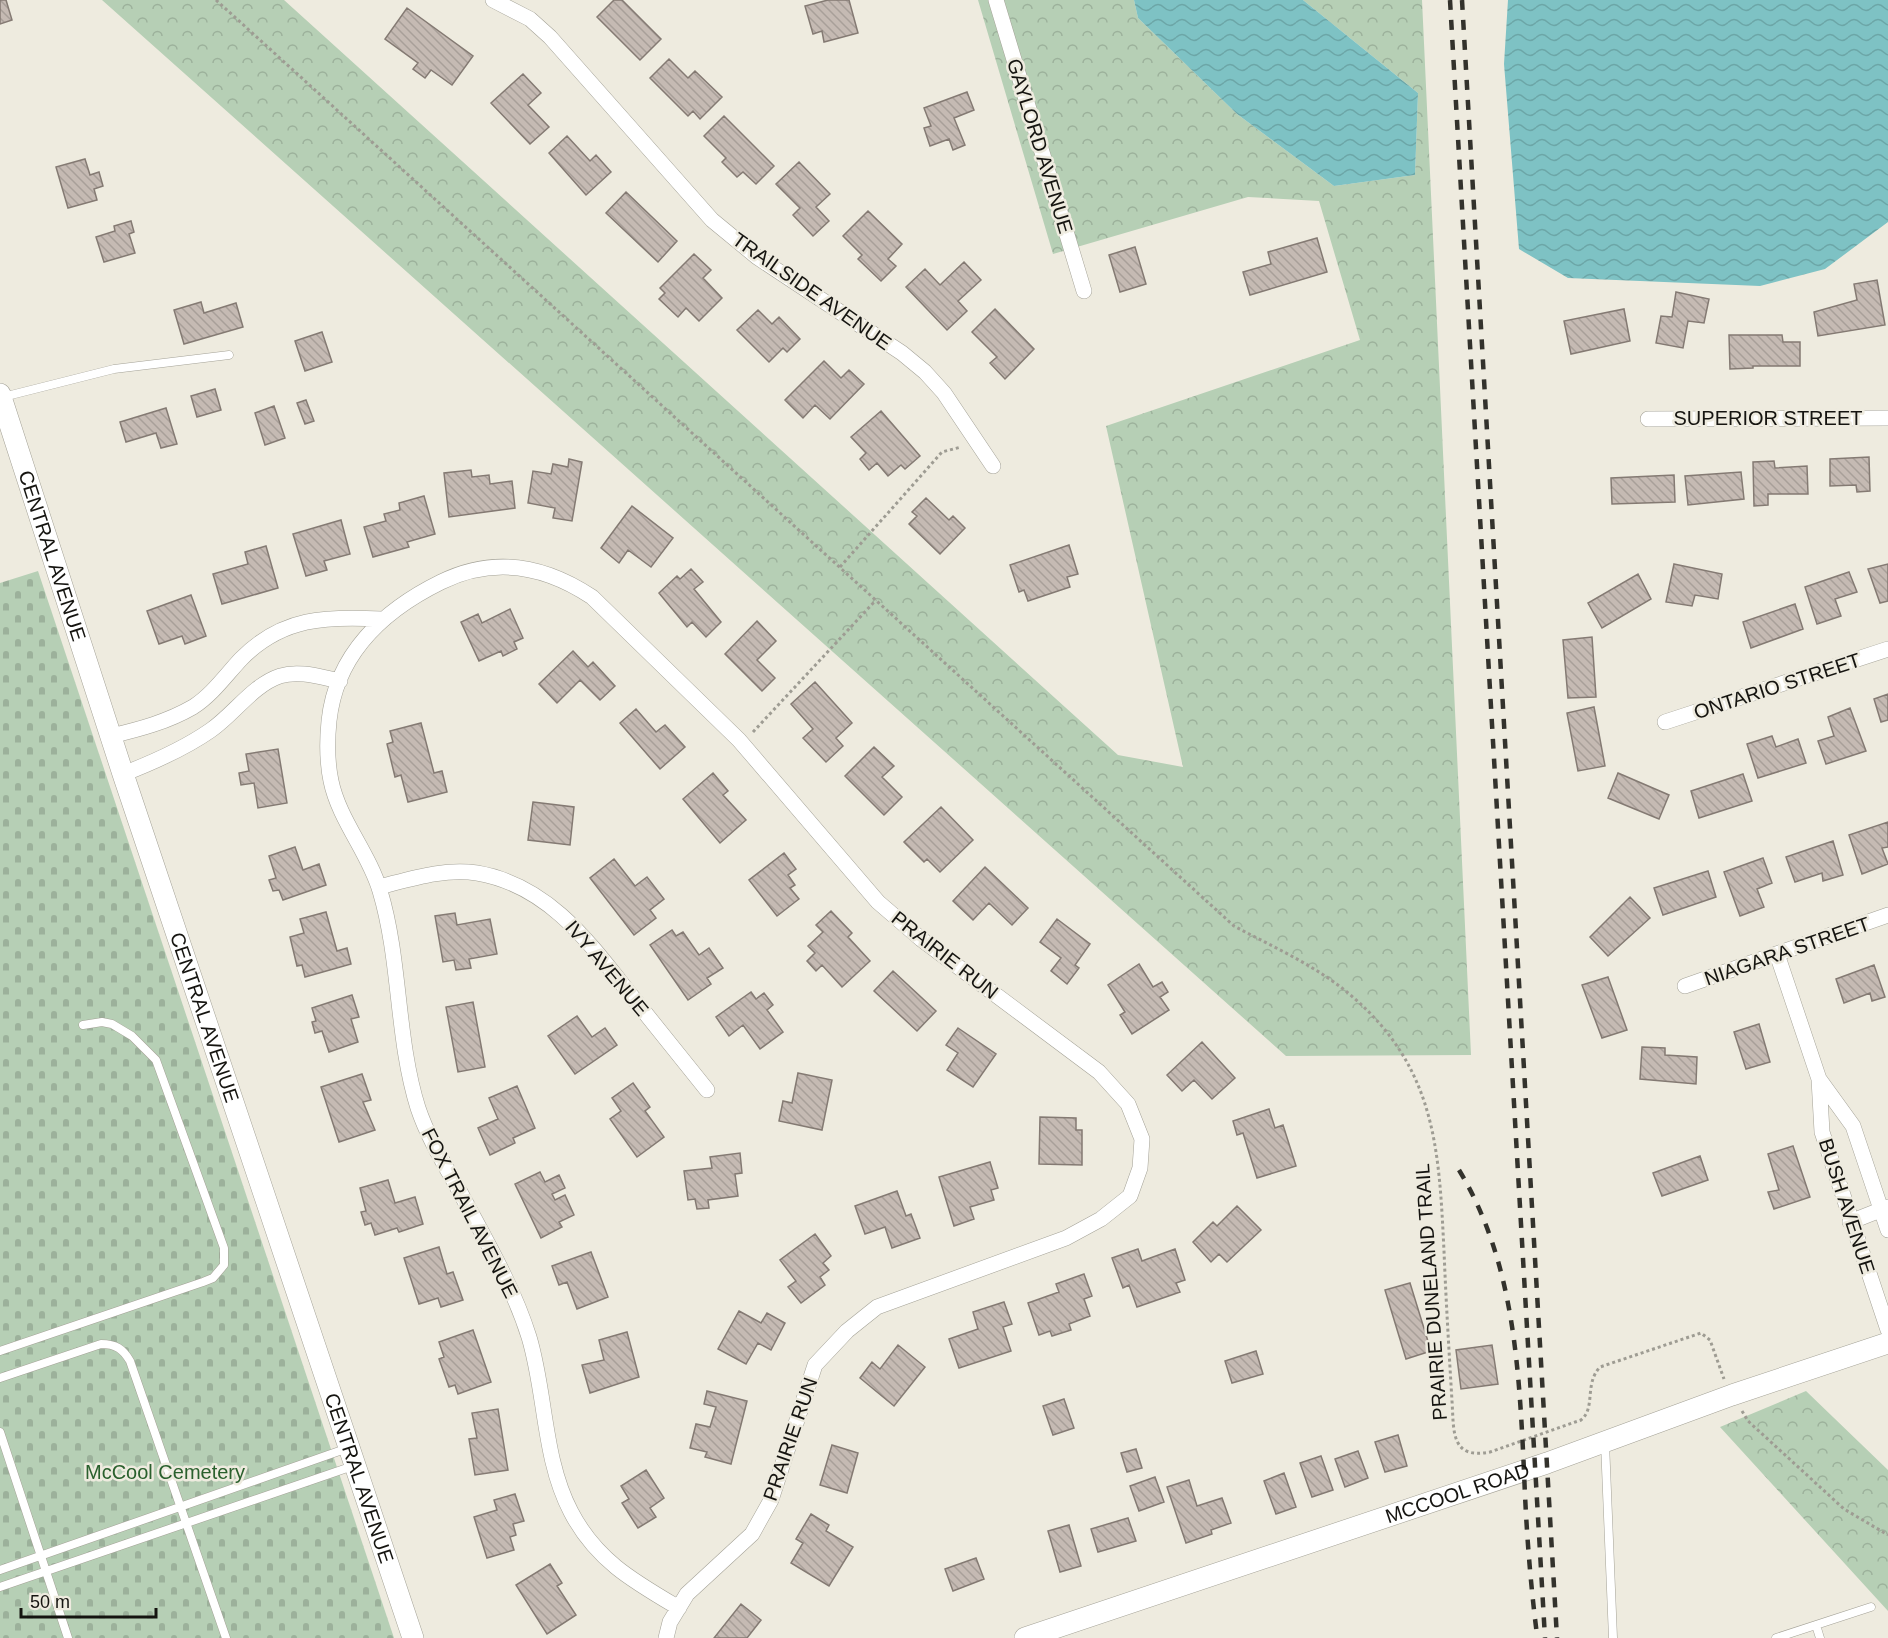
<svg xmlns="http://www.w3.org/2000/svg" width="1888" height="1638" font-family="Arial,sans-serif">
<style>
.forest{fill:url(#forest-crowns)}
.cemetery{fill:url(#cemetery-stones)}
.water{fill:url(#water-waves)}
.building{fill:url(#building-back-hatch);stroke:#847a73;stroke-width:1.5}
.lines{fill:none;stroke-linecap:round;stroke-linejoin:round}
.lane-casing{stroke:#a4a297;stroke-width:9}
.street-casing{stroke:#a4a297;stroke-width:16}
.secondary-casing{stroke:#a4a297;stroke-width:22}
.path{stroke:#9e9c93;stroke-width:3;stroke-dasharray:3 3;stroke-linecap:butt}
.lane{stroke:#fff;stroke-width:8}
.street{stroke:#fff;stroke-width:15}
.secondary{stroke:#fff;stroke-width:21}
.rail{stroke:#33322c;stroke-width:4.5;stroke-dasharray:10 10;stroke-linecap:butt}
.labels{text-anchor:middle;stroke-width:5;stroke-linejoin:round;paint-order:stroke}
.street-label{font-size:20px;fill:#151410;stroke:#eeebdf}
.park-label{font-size:20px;fill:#2a602d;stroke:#eeebdf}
</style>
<defs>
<pattern id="forest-crowns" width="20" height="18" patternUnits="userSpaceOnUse" patternTransform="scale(1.5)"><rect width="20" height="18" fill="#b6cfb5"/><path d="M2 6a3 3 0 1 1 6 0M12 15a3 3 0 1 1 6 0" fill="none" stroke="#9cb19b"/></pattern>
<pattern id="cemetery-stones" width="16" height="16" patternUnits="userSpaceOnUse" patternTransform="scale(1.5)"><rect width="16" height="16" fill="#b6cfb5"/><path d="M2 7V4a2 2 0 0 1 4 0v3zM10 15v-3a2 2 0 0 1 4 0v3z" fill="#9cb19b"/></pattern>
<pattern id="water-waves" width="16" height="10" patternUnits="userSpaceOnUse" patternTransform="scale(1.5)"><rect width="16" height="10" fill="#7ec2c4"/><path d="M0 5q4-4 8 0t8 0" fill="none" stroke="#6ca6a7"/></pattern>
<pattern id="building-back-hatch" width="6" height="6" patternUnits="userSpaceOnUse" patternTransform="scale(1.5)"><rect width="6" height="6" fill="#c5bab3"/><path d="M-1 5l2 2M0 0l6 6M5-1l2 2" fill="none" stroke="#a89f99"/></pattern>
</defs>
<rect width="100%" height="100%" fill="#eeebdf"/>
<path class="forest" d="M102,0H284L1118,755L1183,767L1106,426L1360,340L1319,201L1248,197L1053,254L978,0H1134L1138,18L1237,114L1334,186L1415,175L1418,93L1303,0H1422L1471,1055L1286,1056Z
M1806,1391L1888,1470V1611L1720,1427Z"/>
<path class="cemetery" d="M38,571L394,1638H0V583Z"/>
<path class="water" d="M1134,0H1303L1418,93L1415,175L1334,186L1237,114L1138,18Z
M1508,0H1888V222L1825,269L1760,286L1568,278L1519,249L1504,64Z"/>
<path class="building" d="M0,0H6L12,20L0,24Z
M614,0H622L661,39L640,60L597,17Z
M828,0H849L858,33L824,42L822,31L813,34L805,6Z
M407,8L473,56L452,85L431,70L425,78L413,69L418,63L385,39Z
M669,59L688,78L695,71L722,97L700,119L693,111L688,116L650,78Z
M523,74L541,93L528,105L549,127L530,144L491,103Z
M967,92L974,110L954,118L965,145L953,150L949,139L930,146L924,128L931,126L924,108Z
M724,116L774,166L756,184L743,172L737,177L722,162L726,158L704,136Z
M567,136L590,161L596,155L611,172L586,195L549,153Z
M85,159L90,175L99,172L103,186L94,189L97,200L68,208L56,167Z
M799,162L830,194L816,207L829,221L813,236L793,215L800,208L776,184Z
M626,192L677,241L658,262L606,213Z
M868,211L902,244L888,259L896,266L881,281L858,259L862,255L843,236Z
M131,221L134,232L129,234L135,253L104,262L96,237L115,231L114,226Z
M1317,238L1327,272L1250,295L1243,272L1271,264L1268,252Z
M1135,247L1146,284L1120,292L1109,255Z
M694,254L711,270L703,278L722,298L699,321L686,308L678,317L659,299L665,293L660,288Z
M964,262L981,280L958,301L967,311L947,330L906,287L925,269L940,285Z
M1877,280L1885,325L1818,336L1814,312L1857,300L1854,284Z
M1676,292L1709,299L1704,323L1688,321L1683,348L1656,343L1661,316L1672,317Z
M201,302L204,313L236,303L243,327L184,344L174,310Z
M995,309L1034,349L1005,379L990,363L997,357L972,332Z
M1624,309L1630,341L1571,354L1564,321Z
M758,310L772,324L779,317L800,339L787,352L783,348L769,362L737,330Z
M322,332L332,362L305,371L295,341Z
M1729,335H1782L1783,342H1800V366H1753V368L1730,369Z
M824,361L841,378L849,370L864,384L830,419L815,405L803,418L785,400Z
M215,389L221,410L197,417L191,396Z
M306,400L314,421L305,424L297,403Z
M274,406L285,438L265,445L255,413Z
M166,408L177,444L161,448L156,433L126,442L120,422Z
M881,411L920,456L905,469L901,465L888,476L877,463L869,470L860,459L866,453L851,437Z
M1869,457L1870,491L1857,492L1856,485L1830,486V459Z
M569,459L582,462L572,521L553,518L555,508L528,503L533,471L551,474L553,464L568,467Z
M1774,461L1775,468L1807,466L1808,494H1768V505L1754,506L1753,462Z
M471,470L472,477L489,475L490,484L512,481L515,508L449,517L444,473Z
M1741,472L1744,499L1688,505L1685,476Z
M1674,475L1675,502L1612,504L1611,478Z
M424,496L435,534L407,542L409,547L373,557L364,527L386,521L384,514L400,510L399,503Z
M926,498L949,520L953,516L965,528L940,554L909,524L917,516L912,512Z
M632,506L673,538L651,567L628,550L619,563L601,548Z
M341,520L350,554L324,561L327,570L306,576L293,534Z
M1069,545L1078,574L1067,577L1070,587L1028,601L1024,590L1019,592L1010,565Z
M266,546L278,588L222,604L213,574L248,564L245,552Z
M1674,564L1722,574L1718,599L1695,595L1692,606L1666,602Z
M1888,564V601L1880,603L1868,569Z
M691,569L703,582L694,589L721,622L706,637L692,622L687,627L659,593L677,576L680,579Z
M1849,572L1857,592L1835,599L1841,616L1817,624L1805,587Z
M1638,574L1651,599L1602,628L1588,603Z
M191,595L206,636L185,644L182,636L159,644L147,611Z
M1795,604L1803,629L1751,648L1743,622Z
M510,609L523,638L514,642L517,649L503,656L501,651L479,661L461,622L478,614L482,623Z
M757,621L776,641L757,660L775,678L762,691L725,654Z
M1592,637L1596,697L1568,698L1563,640Z
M573,651L588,667L593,662L615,686L600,700L580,680L557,703L539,684Z
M815,682L852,723L836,738L843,746L826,762L803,738L813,729L791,704Z
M1888,694V720L1881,722L1874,699Z
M1594,707L1605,766L1578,771L1567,713Z
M1850,708L1866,751L1826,764L1818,741L1834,736L1828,717Z
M636,709L656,732L665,725L685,747L660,769L620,723Z
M421,723L434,773L442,771L447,792L408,802L401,775L395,777L387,744L393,742L390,731Z
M1772,736L1776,747L1798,739L1806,763L1758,778L1747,744Z
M874,747L894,766L882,777L902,797L884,815L845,776Z
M278,749L287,803L258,808L254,783L241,785L239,773L249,771L246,754Z
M713,773L728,791L723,795L746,820L720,843L683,799Z
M1618,773L1669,795L1659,819L1608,798Z
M1743,774L1752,801L1699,818L1691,791Z
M533,802L574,807L570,845L528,840Z
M941,807L973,840L940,872L927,859L924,862L904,842Z
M1888,822V847L1882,848L1888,864L1862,874L1849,835Z
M1833,841L1843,875L1823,881L1822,873L1795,882L1786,857Z
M295,847L303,870L319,864L326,885L283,900L279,890L273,891L269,880L276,878L269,856Z
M784,853L796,869L788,875L795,885L790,888L799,899L777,916L749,880Z
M1763,858L1772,883L1757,889L1764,907L1740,916L1724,872Z
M614,859L635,886L647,877L664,899L650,910L656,918L634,935L590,878Z
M985,867L1028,908L1012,925L989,903L973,920L953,901Z
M1708,871L1716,897L1663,915L1654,888Z
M1630,897L1650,918L1608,956L1590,937Z
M831,911L852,933L848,937L870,961L842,987L822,965L816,971L807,961L815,953L808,946L823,932L816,925Z
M326,912L337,951L347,948L351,964L305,977L302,965L297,966L290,937L304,933L300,919Z
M455,913L457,925L490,919L497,954L469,959L471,968L456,970L454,960L443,962L435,916Z
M1057,919L1090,944L1075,965L1079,968L1067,984L1051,971L1061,958L1040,942Z
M672,930L676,936L683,932L699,955L709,948L723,968L707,978L711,984L688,1000L650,945Z
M1139,964L1153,987L1162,982L1168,992L1160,997L1169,1010L1132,1034L1120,1015L1125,1012L1108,985Z
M1874,965L1885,997L1872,1001L1870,993L1844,1003L1836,979Z
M893,971L936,1011L917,1031L874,991Z
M1608,977L1627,1030L1602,1038L1582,985Z
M751,992L756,999L764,993L773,1005L767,1010L783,1032L760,1049L743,1025L729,1036L716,1017Z
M352,995L359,1017L351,1019L358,1042L329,1052L322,1031L315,1033L312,1022L316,1021L312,1008Z
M473,1002L485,1067L458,1072L446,1007Z
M577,1016L592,1037L605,1028L617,1045L575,1074L548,1036Z
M1759,1024L1770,1062L1746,1069L1734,1032Z
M958,1028L996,1054L973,1087L947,1070L958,1053L946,1045Z
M1202,1042L1235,1078L1212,1099L1194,1080L1182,1091L1167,1075Z
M1642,1047L1665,1048V1055L1697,1057L1696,1084L1640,1079Z
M798,1073L832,1080L822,1130L779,1121L783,1101L792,1103Z
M362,1074L371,1100L363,1102L375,1130L339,1142L321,1087Z
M633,1083L650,1107L645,1111L664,1137L637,1157L610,1119L621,1111L612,1098Z
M517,1086L535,1128L513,1138L515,1143L490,1155L478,1128L498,1119L489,1098Z
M1269,1109L1275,1128L1283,1125L1296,1166L1257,1178L1243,1133L1237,1135L1233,1121Z
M1040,1117L1076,1118V1130H1082V1165L1039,1164Z
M1793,1146L1810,1197L1774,1209L1768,1192L1779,1190L1768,1154Z
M740,1153L742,1173L735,1174L738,1196L708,1200L709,1208L697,1209L695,1199L688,1200L684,1171L712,1168L710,1157Z
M1700,1156L1708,1180L1662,1196L1653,1173Z
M990,1162L998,1188L991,1190L994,1200L970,1207L974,1219L954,1226L939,1177Z
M540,1172L545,1182L559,1175L565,1188L552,1194L555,1200L565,1195L574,1215L559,1222L562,1227L541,1238L515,1184Z
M388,1180L395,1203L415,1197L423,1224L399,1232L397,1228L375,1235L371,1223L365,1225L361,1212L366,1211L360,1188Z
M897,1191L906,1216L911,1214L920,1238L892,1248L885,1227L865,1234L855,1206Z
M1237,1206L1261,1230L1227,1262L1219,1254L1211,1262L1193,1242L1213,1222L1217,1226Z
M815,1234L831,1256L823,1263L829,1270L820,1277L825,1285L801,1303L788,1287L796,1281L780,1260Z
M439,1247L447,1274L453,1272L463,1300L441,1307L438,1298L419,1304L404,1258Z
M1138,1249L1142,1261L1175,1249L1185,1280L1176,1283L1180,1292L1137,1307L1129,1285L1123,1288L1112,1258Z
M591,1252L608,1297L577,1309L567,1282L559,1285L552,1266Z
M1084,1274L1092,1296L1084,1299L1090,1316L1069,1324L1071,1330L1052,1336L1050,1331L1039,1335L1028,1303L1059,1292L1056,1284Z
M1410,1283L1431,1351L1406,1359L1385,1290Z
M1004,1302L1012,1324L1003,1327L1011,1351L959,1368L949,1339L978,1329L973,1312Z
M739,1311L761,1323L767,1313L785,1323L771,1350L758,1343L746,1364L718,1349Z
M473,1330L491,1382L458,1394L455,1385L449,1387L439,1359L444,1357L439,1342Z
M627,1332L639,1377L590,1393L582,1365L604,1360L599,1340Z
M898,1345L925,1367L894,1406L860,1378L872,1362L880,1369Z
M1492,1345L1498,1384L1461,1389L1456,1350Z
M1256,1351L1263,1374L1232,1383L1225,1361Z
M707,1391L747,1401L731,1464L705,1457L707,1452L690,1448L696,1424L710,1427L716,1407L704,1404Z
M1064,1399L1074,1428L1053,1435L1043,1406Z
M498,1409L508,1470L475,1475L469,1439L477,1438L472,1413Z
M1398,1435L1407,1466L1385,1472L1375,1442Z
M832,1445L858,1453L847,1493L820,1485Z
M1136,1449L1142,1468L1127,1472L1121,1453Z
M1358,1451L1368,1478L1345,1487L1335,1459Z
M1321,1456L1333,1490L1312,1497L1300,1463Z
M646,1470L664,1498L650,1508L656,1517L638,1528L622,1503L629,1499L621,1486Z
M1284,1473L1296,1507L1276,1514L1264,1481Z
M1155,1477L1164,1502L1139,1511L1130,1486Z
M1189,1480L1197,1506L1222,1498L1231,1523L1211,1530L1212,1534L1186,1543L1167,1487Z
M515,1494L524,1521L513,1524L516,1535L510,1537L514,1550L487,1558L474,1517L497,1510L494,1500Z
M811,1514L829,1525L826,1531L853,1547L829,1586L791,1563L803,1543L796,1539Z
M1128,1518L1136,1541L1098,1552L1091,1529Z
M1069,1525L1081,1566L1060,1572L1048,1531Z
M976,1558L984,1579L953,1591L945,1569Z
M550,1564L562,1583L557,1586L576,1615L547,1634L516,1585Z
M741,1604L761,1620L747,1638H714Z"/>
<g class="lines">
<defs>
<path id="lane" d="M3,397L114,369L229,355
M0,1351L203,1282L213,1278L224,1265V1248L156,1060L132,1036L112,1024L102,1022L83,1025
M0,1378L101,1344C116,1344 123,1349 130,1361L226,1638
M0,1432L68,1638
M1605,1443L1613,1638
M0,1570L348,1448
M0,1587L353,1466
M1816,1625L1820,1638
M1776,1638L1871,1607"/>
<path id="street" d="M493,0L530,19L550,37L712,220L757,257L902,353L925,372L944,393L993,466
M996,0L1084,291
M1648,419L1888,418
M1665,722L1888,649
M111,736C140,729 167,722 193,707C212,695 226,675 241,659C282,617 327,616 381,619
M123,774C154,762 184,749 211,730C234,714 253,685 280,676C299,670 320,677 340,681
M379,887C411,879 444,868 477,873C548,885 589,942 630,994C656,1026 681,1058 707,1090
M1777,954L1819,1079L1822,1132L1888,1330
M1685,986L1888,915
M1819,1079L1853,1126L1888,1230
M1850,1222L1888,1207
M666,1638L670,1622L687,1594L752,1534L771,1500L815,1365L847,1331L877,1307L1066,1238L1101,1219L1130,1196L1140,1168L1142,1139L1128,1104L1099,1072L921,939L878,902L739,740L592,597C544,565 494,556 441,582C384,610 336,654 329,721C327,741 327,762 331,781C339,820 369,853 380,891C401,961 396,1038 418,1108C428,1138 445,1165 460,1192C485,1239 513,1286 529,1337C546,1393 543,1459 571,1512C596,1560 633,1581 679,1608"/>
<g id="secondary">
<path id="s1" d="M0,394L123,774L413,1638"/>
<path id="s2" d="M1025,1638L1547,1463L1732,1395L1888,1343"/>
</g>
</defs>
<use href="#lane" class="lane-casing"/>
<use href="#street" class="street-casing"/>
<use href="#secondary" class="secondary-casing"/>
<path class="path" d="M216,0L1234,926C1275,948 1319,967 1354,998C1436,1070 1439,1150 1444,1251C1446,1301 1449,1351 1452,1401C1454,1430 1450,1460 1490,1452L1581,1420C1596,1408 1584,1384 1600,1367L1701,1333L1710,1340L1724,1379
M840,567L942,452L961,447
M753,732L876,600
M1742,1411L1748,1421L1844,1509L1888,1535"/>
<use href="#lane" class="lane"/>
<use href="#street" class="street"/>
<use href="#secondary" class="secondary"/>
<path class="rail" d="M1450,0L1545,1638
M1462,0L1557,1638
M1459,1170C1514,1261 1519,1367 1524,1471C1526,1526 1530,1580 1537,1635"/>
</g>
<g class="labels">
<g class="street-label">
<text transform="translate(1040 146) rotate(73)" y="7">GAYLORD AVENUE</text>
<text transform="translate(812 291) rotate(35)" y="7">TRAILSIDE AVENUE</text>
<text x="1768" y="425">SUPERIOR STREET</text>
<text dy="7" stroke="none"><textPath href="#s1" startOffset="170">CENTRAL AVENUE</textPath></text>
<text transform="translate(1777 686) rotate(-18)" y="7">ONTARIO STREET</text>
<text transform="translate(1787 951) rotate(-19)" y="7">NIAGARA STREET</text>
<text transform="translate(945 955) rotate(38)" y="7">PRAIRIE RUN</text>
<text transform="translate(607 968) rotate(50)" y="7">IVY AVENUE</text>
<text dy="7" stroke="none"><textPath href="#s1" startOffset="656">CENTRAL AVENUE</textPath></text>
<text transform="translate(1847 1206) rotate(72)" y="7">BUSH AVENUE</text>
<text transform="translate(470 1213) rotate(63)" y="7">FOX TRAIL AVENUE</text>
<text transform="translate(1431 1292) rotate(-94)" y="7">PRAIRIE DUNELAND TRAIL</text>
<text transform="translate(790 1439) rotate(-71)" y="7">PRAIRIE RUN</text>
<text dy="7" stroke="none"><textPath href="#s1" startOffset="1142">CENTRAL AVENUE</textPath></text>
<text dy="7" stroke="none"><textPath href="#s2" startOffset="456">MCCOOL ROAD</textPath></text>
</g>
<g class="park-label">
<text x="165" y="1479">McCool Cemetery</text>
</g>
</g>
<path d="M21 1608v9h135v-9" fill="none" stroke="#151410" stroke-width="3"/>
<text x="30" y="1608" font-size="18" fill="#151410" stroke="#eeebdf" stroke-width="4.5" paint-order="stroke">50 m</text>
</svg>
